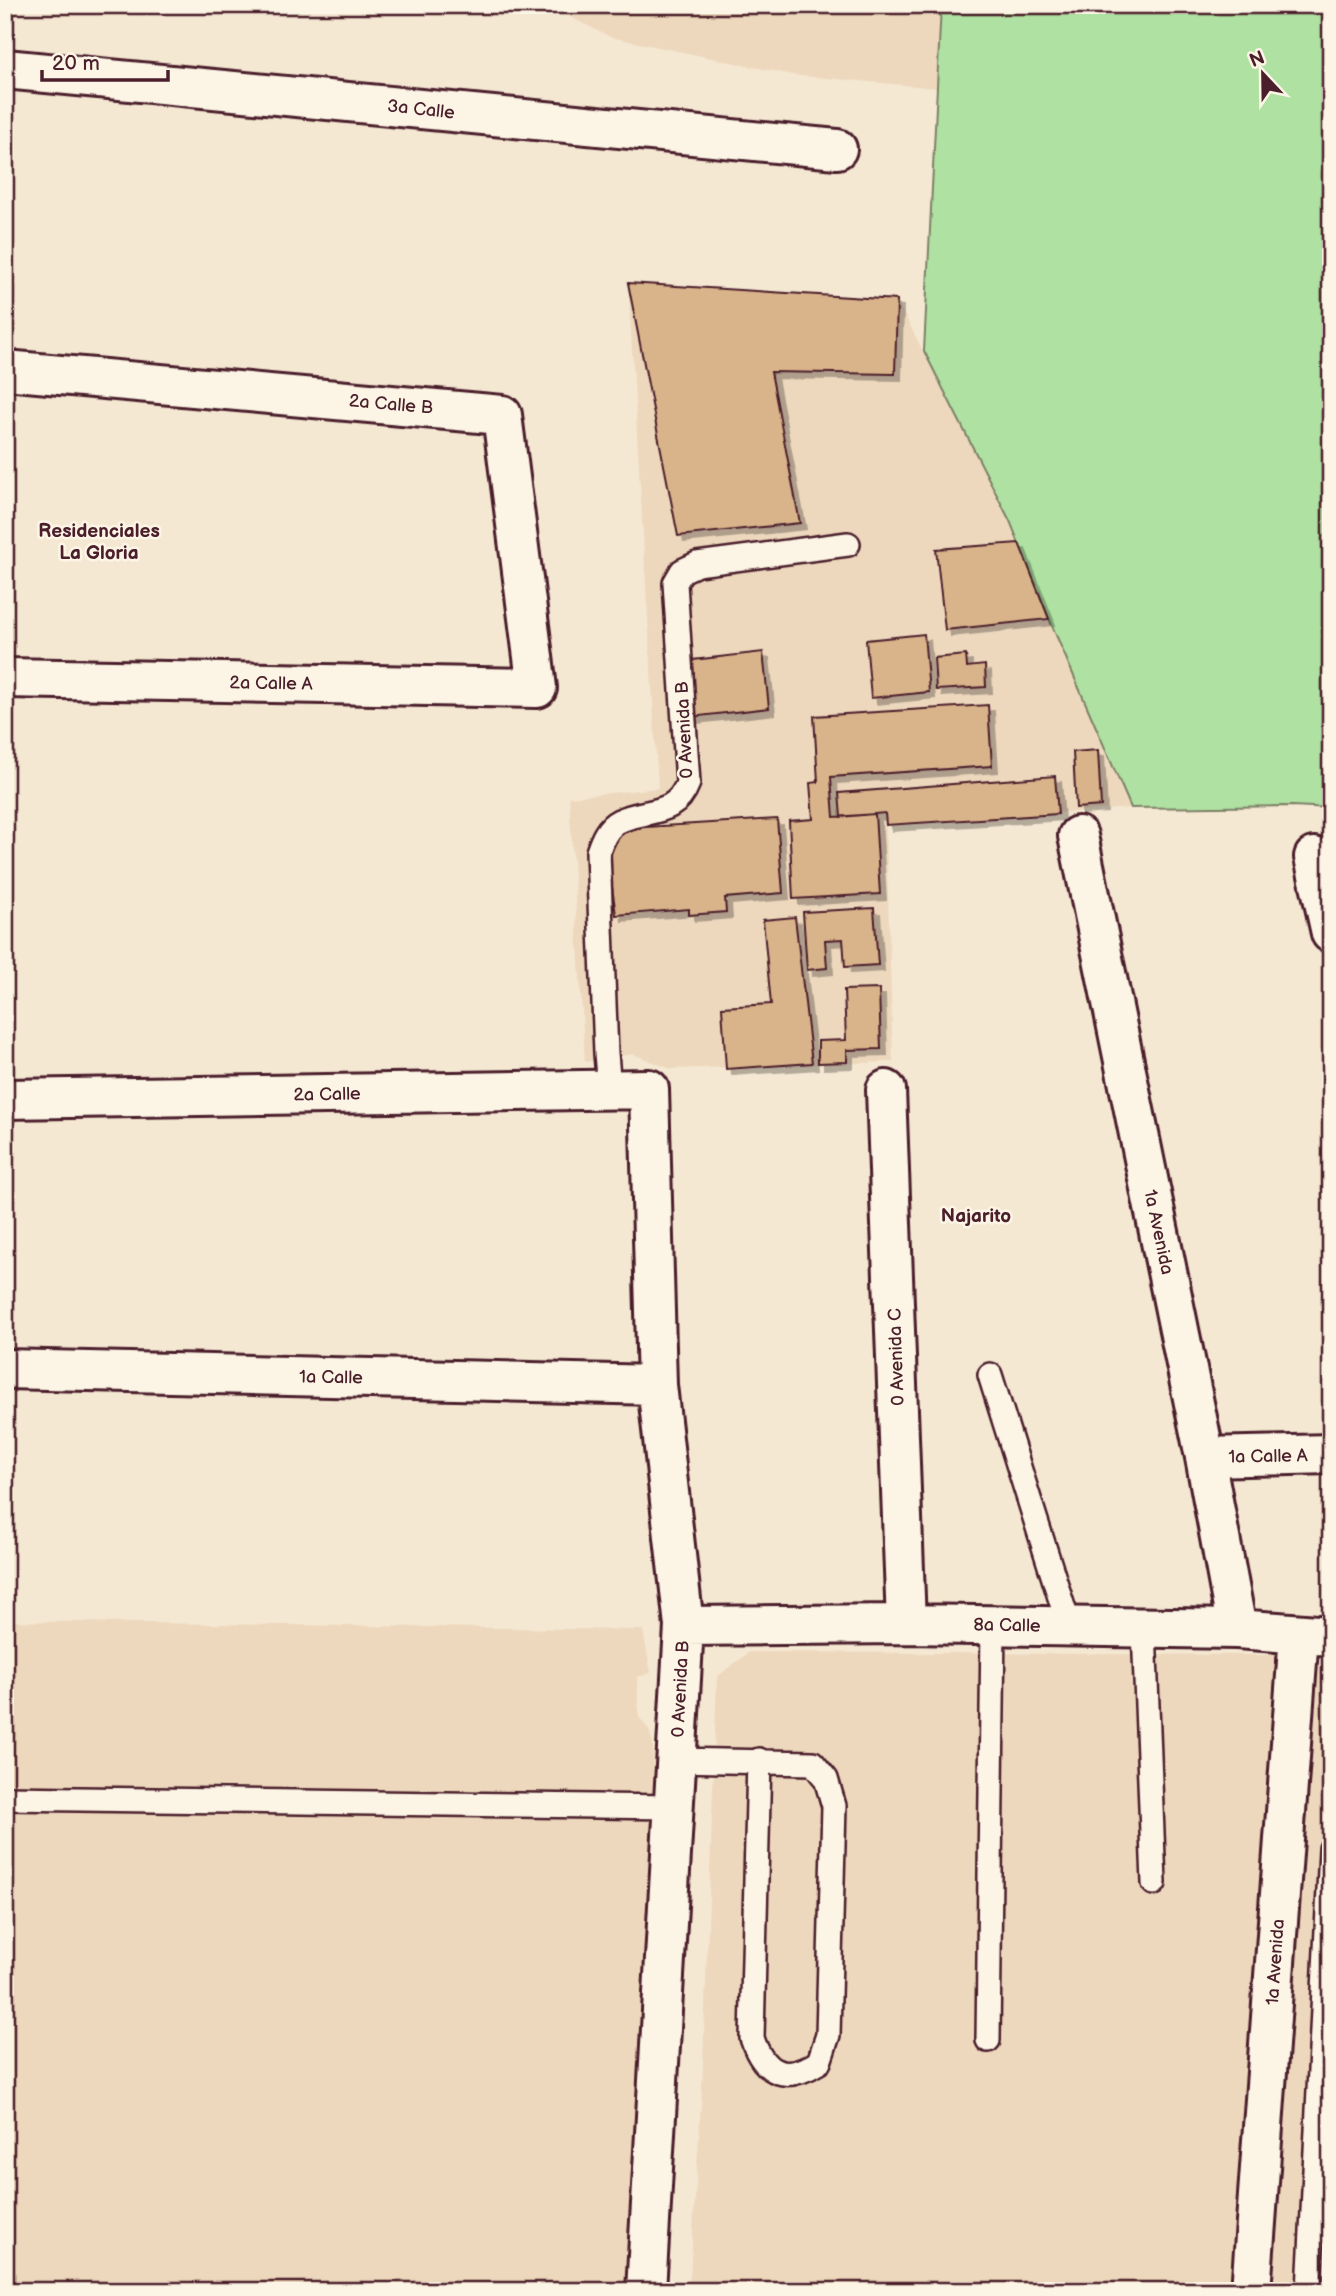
<svg xmlns="http://www.w3.org/2000/svg" width="1336" height="2296" font-family="'Balsamiq Sans',sans-serif">
<style>
.built{fill:#edd8bd}
.green{fill:#afe1a2;stroke:#7c8066;stroke-width:2}
.building{fill:#d9b48a;stroke:#4a1f2b;stroke-width:2;filter:url(#shadow)}
.lines{fill:none;stroke-linecap:round;stroke-linejoin:round}
.service-casing{stroke:#4a1f2b;stroke-width:28}
.minor-casing{stroke:#4a1f2b;stroke-width:44}
.service{stroke:#fcf5e5;stroke-width:23}
.minor{stroke:#fcf5e5;stroke-width:38}
.labels{text-anchor:middle;stroke-width:5;stroke-linejoin:round;paint-order:stroke}
.street-label{font-size:18px;fill:#4a1f2b;stroke:#fcf5e5}
.neighbourhood-label{font-size:19px;font-weight:bold;fill:#4a1f2b;stroke:#fcf5e5}
</style>
<defs>
<filter id="shadow"><feDropShadow dx="6" dy="6" stdDeviation="0" flood-color="#0004"/></filter>
</defs>
<rect width="100%" height="100%" fill="#f5e8d3"/>
<filter id="ink" filterUnits="userSpaceOnUse"><feTurbulence type="fractalNoise" baseFrequency=".0143" numOctaves="2"/><feDisplacementMap in="SourceGraphic" scale="14" xChannelSelector="R" yChannelSelector="G"/><feConvolveMatrix kernelMatrix="1 2 1 2 8 2 1 2 1" color-interpolation-filters="sRGB"/></filter>
<g filter="url(#ink)">
<path class="built" d="M546,5H941L937,88L792,75L610,37Z
M628,283L897,300L1010,521L1053,628L1131,808L886,825L893,1062L671,1069L633,1054L585,1062L569,797L658,788Z
M5,1621L643,1630L651,1673L637,1677L639,1717L649,1730L653,1743L654,1780L628,2291H5Z
M749,1652L1276,1655L1245,2111L1229,2291H689L702,2089L717,1677Z
M1317,1668H1331V2291H1269Z"/>
<path class="green" d="M941,5H1331V808L1292,806L1131,808L1053,628L1010,521L924,351Z"/>
<path class="building" d="M628,283L897,300L895,374L771,372L800,523L678,536Z
M1019,543L1049,619L945,630L936,549Z
M924,634L929,692L871,698L866,640Z
M763,652L769,708L691,717L684,661Z
M966,655L967,667L985,665L986,687L936,690L934,658Z
M988,705L992,766L831,777L834,817L875,814L880,894L793,899L789,821L813,819L810,783L818,782L814,716Z
M1098,750L1101,806L1076,808L1073,752Z
M1055,776L1058,814L886,825L885,813L841,817L839,793Z
M777,819L783,893L725,898L726,912L689,915V909L616,915L606,845L630,828Z
M874,908L878,965L845,967L843,939L825,940L827,968L807,970L803,912Z
M795,917L812,1063L726,1069L722,1007L771,1004L763,920Z
M879,989L881,1049L847,1050V1062L818,1063V1041L846,1040L844,990Z"/>
<g class="lines">
<defs>
<path id="service" d="M609,1089L606,1053L598,852C602,840 607,827 619,821C646,808 675,818 688,783L675,583L682,571L697,564L848,544
M990,1375L1069,1626
M1144,1629L1154,1883
M676,1760L813,1763L826,1779L834,1806L828,2035L819,2062C786,2083 764,2075 752,2038L759,1760
M5,1798L673,1807
M988,2040L993,1625
M1309,2291L1331,1849"/>
<path id="minor" d="M5,69L837,149
M5,370L502,415L537,688L5,678
M1078,836L1205,1457L1237,1629
M1314,857L1331,933
M886,1090L906,1624
M5,1099L649,1089L657,1385L684,1626L646,2291
M5,1369L657,1385
M1205,1457L1331,1454
M684,1626L906,1624L1237,1629L1331,1636
M1251,2291L1299,1634"/>
</defs>
<use href="#service" class="service-casing"/>
<use href="#minor" class="minor-casing"/>
<use href="#service" class="service"/>
<use href="#minor" class="minor"/>
</g>
</g>
<g class="labels">
<g class="street-label">
<text transform="translate(421 109) rotate(6)" y="6">3a Calle</text>
<text transform="translate(391 404) rotate(5)" y="6">2a Calle B</text>
<text transform="translate(271 683) rotate(1)" y="6">2a Calle A</text>
<text transform="translate(684 730) rotate(-93)" y="6">0 Avenida B</text>
<text transform="translate(327 1094) rotate(-1)" y="6">2a Calle</text>
<text transform="translate(1159 1232) rotate(78)" y="6">1a Avenida</text>
<text transform="translate(896 1357) rotate(-92)" y="6">0 Avenida C</text>
<text transform="translate(331 1377) rotate(1)" y="6">1a Calle</text>
<text transform="translate(1268 1456) rotate(-1)" y="6">1a Calle A</text>
<text transform="translate(1007 1625) rotate(1)" y="6">8a Calle</text>
<text transform="translate(680 1689) rotate(-87)" y="6">0 Avenida B</text>
<text transform="translate(1275 1962) rotate(-86)" y="6">1a Avenida</text>
</g>
<g class="neighbourhood-label">
<text x="99" y="537">Residenciales<tspan x="99" dy="22">La Gloria</tspan></text>
<text x="976" y="1222">Najarito</text>
</g>
</g>
<rect width="1336" height="2296" fill="none" stroke="#fcf5e5" stroke-width="28"/>
<rect x="14" y="14" width="1308" height="2268" fill="none" stroke="#4a1f2b" stroke-width="2.5" filter="url(#ink)"/>
<g transform="translate(1263 74) rotate(338)" stroke="#fcf5e5" stroke-width="5" paint-order="stroke">
<path d="M0-5L12 26L0 18L-12 26Z" fill="#4a1f2b"/>
<text y="-10" font-size="19" font-weight="bold" text-anchor="middle" fill="#4a1f2b">N</text>
</g>
<path d="M42 70v10h126v-10" fill="none" stroke="#4a1f2b" stroke-width="3.5"/>
<text x="52" y="70" font-size="21" fill="#4a1f2b" stroke="#fcf5e5" stroke-width="5" paint-order="stroke">20 m</text>
</svg>
